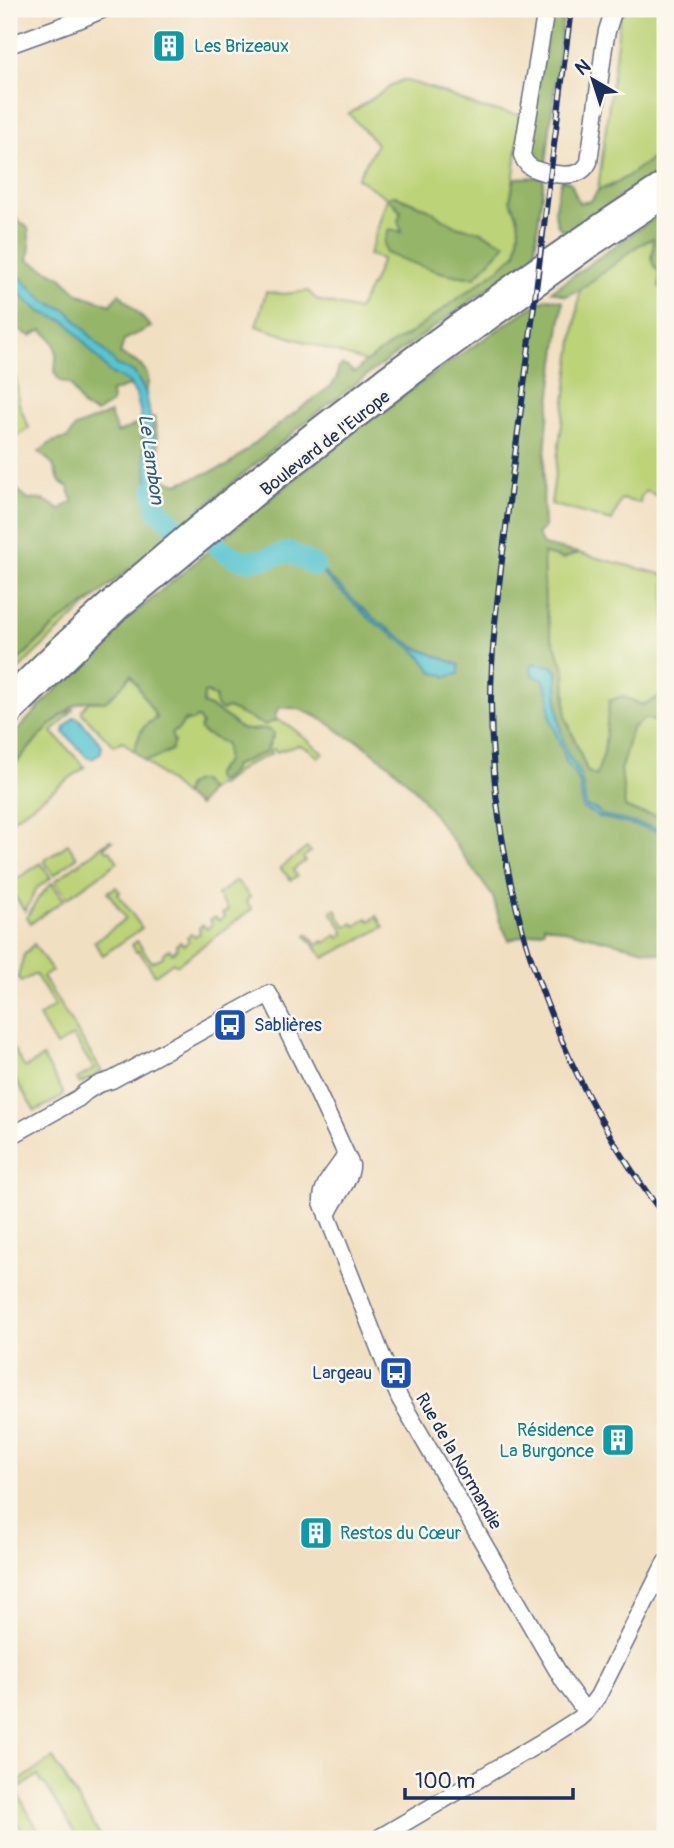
<svg xmlns="http://www.w3.org/2000/svg" width="674" height="1848" font-family="Pangolin,sans-serif">
<style>
.green{fill:#bcd378;stroke:#6c816b;stroke-width:2;fill-rule:evenodd}
.forest{fill:#95b568;stroke:#587263;stroke-width:2}
.water{fill:#58c5d0;stroke:#3a7a97;stroke-width:2}
.lines{fill:none;stroke-linecap:round;stroke-linejoin:round}
.river{stroke:#58c5d0;stroke-width:21}
.tertiary-casing{stroke:#666d81;stroke-width:19}
.trunk-casing{stroke:#666d81;stroke-width:23}
.tertiary{stroke:#fff;stroke-width:16}
.trunk{stroke:#fff;stroke-width:19}
.rail-casing{stroke:#1b2f5e;stroke-width:6}
.rail{stroke:#fbf7ec;stroke-width:3.5;stroke-dasharray:10;stroke-linecap:butt}
.labels{text-anchor:middle;stroke-width:5;stroke-linejoin:round;paint-order:stroke}
.culture-label{font-size:18px;fill:#0d838f;stroke:#fbf7ec;text-anchor:start}
.street-label{font-size:18px;fill:#1b2f5e;stroke:#fbf7ec}
.transit-label{font-size:18px;fill:#164399;stroke:#fbf7ec;text-anchor:start}
.water-label{font-size:19px;font-style:italic;fill:#2d5c80;stroke:#fbf7ec}
</style>
<rect width="100%" height="100%" fill="#fbf7ec"/>
<filter id="ink" filterUnits="userSpaceOnUse"><feTurbulence type="fractalNoise" baseFrequency=".0143" numOctaves="2"/><feDisplacementMap in="SourceGraphic" scale="14" xChannelSelector="R" yChannelSelector="G"/><feConvolveMatrix kernelMatrix="1 2 1 2 8 2 1 2 1" color-interpolation-filters="sRGB"/></filter>
<filter id="wash" filterUnits="userSpaceOnUse"><feTurbulence type="fractalNoise" baseFrequency=".00686" numOctaves="4" result="noise"/><feDisplacementMap in="SourceGraphic" scale="28" xChannelSelector="R" yChannelSelector="G"/><feGaussianBlur stdDeviation="1.57" result="paint"/><feColorMatrix in="noise" values="0 0 0 0 0 0 0 0 0 0 0 0 0 0 0 0 0 1.4 0 .05"/><feComposite in="paint" operator="in"/></filter>
<g filter="url(#wash)">
<rect width="100%" height="100%" fill="#f1dfc1"/>
<path class="green" d="M626,9H665V149C644,165 624,182 598,190L620,18Z
M403,80L431,88L481,108L520,115C517,143 516,172 510,200C522,221 520,230 516,254L497,270L408,335C393,342 381,353 366,362L256,326L266,292L284,294L308,291L317,300L358,310L373,282L382,259L369,255L387,198L357,178L377,144L349,114L396,83ZM394,195L428,209L455,226L481,232L505,244L474,277C444,277 414,263 386,253L403,233L401,213L391,200Z
M654,237V248L651,257L660,274L659,287L665,289V481L660,497L646,491L641,496L640,503L621,499L612,521L551,504L580,290L639,245Z
M9,358L16,378L19,404L29,428L9,443Z
M542,553L563,559L578,553L665,575V695L642,705L622,696L610,701L604,753L596,777L587,770L566,718L565,670L551,636L545,604Z
M97,596L37,651L9,679V669L59,622Z
M131,674L157,718C140,726 140,734 134,751L122,741L114,746L82,713V710L89,702H104L109,699Z
M207,692L228,708L264,725L277,720L291,727L323,753L318,757L309,749L299,745L276,752L274,749L269,751L271,754L246,765L220,786L218,784L209,791L206,786L186,787L184,795L144,760H150C163,743 175,721 198,718L202,724L203,733L218,739L226,744V761L233,766L266,752L274,734C264,723 254,733 242,729C237,727 233,722 228,718C220,713 212,707 203,704L204,693Z
M74,709L52,732L85,767L9,822V772L22,756L49,727L64,714Z
M646,718L660,724L665,722V817L636,812L624,807L621,768L632,728Z
M110,840L112,841L104,847L107,851L110,850L118,862L67,898L55,881Z
M68,844L77,857L54,875L44,861Z
M307,848L311,852L303,857L305,861L293,870L297,876L291,880L280,868Z
M41,863L51,878L37,888L25,911L9,888V881L20,877Z
M236,881L238,882L250,897L246,901L252,909L177,965L173,962L155,975L139,951L136,952L132,945L137,941L152,962L163,957L164,953L169,949L172,953L177,949L176,945L180,942L184,945L189,941L187,937L191,934L195,936L200,933L199,928L203,925L207,929L212,925L210,920L215,917L219,921L224,917L222,914L228,910L217,895Z
M52,883L64,900L31,923L27,917L39,897Z
M116,887L120,892L118,894L142,928L103,955L94,942L126,919L108,892Z
M336,909L338,912L337,914L347,927L353,923L356,926L367,918L370,921L377,916L384,927L324,958L306,936L308,934L317,945L323,941L325,943L336,935L339,938L344,934L343,929L331,912Z
M34,944L52,971L43,977L102,1072L80,1084L77,1079L94,1069L73,1036L56,1046L39,1017L55,1006L35,974L21,982L18,977L24,955Z
M9,1042L25,1068L43,1057L63,1092L61,1098L35,1111L9,1070Z
M53,1758L102,1839H96L94,1837L91,1839H71L75,1837L74,1831L45,1784H43L38,1775L16,1791L37,1828L45,1839H27L9,1809V1788Z"/>
<path class="forest" d="M552,9H564L546,163L533,160L527,149Z
M665,149V169L570,230H561C550,216 557,194 562,179L571,183L579,203L591,201L598,190L610,187L628,176Z
M544,177L534,256L374,370L314,415L97,596L59,622L9,669V491L18,490L28,500C42,498 49,501 59,510L73,501L68,487L60,482L52,463L39,452L52,442L68,438L75,427L110,413L117,433L154,417L164,479L177,484L227,466L265,435L331,386L337,378L338,369L342,365L348,367L354,373L361,368L360,366C376,356 391,343 408,335L497,270L516,254C520,230 522,221 510,200L515,178Z
M394,195L428,209L455,226L481,232L506,244L475,277C444,277 414,263 386,253L384,242L389,229L402,232L398,221L401,212L397,206L387,198Z
M665,210V289L659,287L660,274C646,257 656,256 653,238L639,245L580,290L566,296L552,291Z
M9,212L28,228L30,247L28,260L61,277L79,294L111,305L119,293L151,327L124,340L120,354C136,361 155,370 146,390L138,394L129,386L111,392L112,403L96,413L83,407L70,384L60,381L55,374C56,352 61,346 42,330L31,336L9,326Z
M548,298L563,301C554,376 540,452 544,528L537,534L543,545L578,553L563,559L543,553L545,604L551,636L565,670L566,718L587,771L596,776L604,753L609,701L622,696L642,705L665,695V722L660,724L646,718L632,728L621,768L625,807L636,812L665,817V955L544,925V930L509,940L500,922L493,897L416,790L391,766L357,740C344,738 338,729 328,723C320,718 310,713 302,710C295,707 287,709 280,707L275,715L277,720L264,725L228,708L222,710L217,707L215,703L216,698L207,692L204,693L203,704C212,708 221,713 228,718C233,722 237,727 242,729C254,733 263,724 274,733L266,752L233,766V771L221,782L215,779V774L226,761V744C218,739 206,737 200,729L202,724L198,718H196L193,721L185,720L178,730L171,733L174,742L171,750L156,758L144,760L134,751C140,734 140,726 157,718L131,675L121,687L105,702C98,701 88,700 82,702C64,707 21,756 9,772V739L106,637L300,474L370,419L456,358L527,310Z
M195,781H202L209,791L198,806L184,795C186,787 187,784 195,781Z"/>
<path class="water" d="M9,267L46,302L67,310L117,365L134,372L146,393L155,443L161,514L155,518L149,496L140,410L136,395L129,382L110,373L67,322L41,312L27,301L9,281Z
M284,552L301,555L315,564L372,617L415,647L459,665V674L446,677L444,675L434,673L416,651L371,620L315,567L303,559L286,554L257,562L241,561L244,559H258Z
M535,663L552,666L557,671C557,698 557,724 566,750C568,757 573,762 577,769C584,780 584,794 586,807L595,809L602,815L665,830V833L599,817L593,813L583,809L580,784L574,772L567,763L550,717L549,694L543,679L533,676L530,666Z
M74,717L78,718L102,745L101,752L94,758H88L64,733L65,727Z"/>
<g class="lines">
<path class="river" d="M154,489L157,510L179,529
M212,541C242,569 254,561 290,552L315,566"/>
</g>
</g>
<g filter="url(#ink)">
<g class="lines">
<defs>
<path id="tertiary" d="M546,9L522,155C524,160 524,161 528,165C536,173 566,177 577,173C583,171 586,168 589,162L604,47L607,31L614,9
M9,45L81,19L104,9
M9,1137L79,1098C88,1088 100,1083 112,1080L269,994L314,1085L351,1165C352,1180 332,1200 327,1216
M346,1154C338,1171 321,1182 322,1202L389,1374L400,1399L540,1641L564,1682L586,1712
M377,1839L545,1740L578,1719L586,1712L598,1696L665,1563"/>
<path id="trunk" d="M9,696C78,625 153,561 229,499C368,385 514,279 665,181
M9,717L120,609L267,487L424,367L588,249L665,198"/>
</defs>
<use href="#tertiary" class="tertiary-casing"/>
<use href="#trunk" class="trunk-casing"/>
<use href="#tertiary" class="tertiary"/>
<use href="#trunk" class="trunk"/>
<defs>
<path id="rail" d="M571,9C554,140 538,271 522,402C515,452 509,502 503,552C497,601 491,652 491,702C491,887 553,1070 665,1217"/>
</defs>
<use href="#rail" class="rail-casing"/>
<use href="#rail" class="rail"/>
</g>
</g>
<defs>
<symbol id="building-square" viewBox="-11 -11 22 22"><rect x="-9" y="-9" width="18" height="18" rx="4" fill="#0f9aa8" stroke="#fbf7ec"/><path d="M-4-6H4V6H1V3H-1V6H-4ZM-2.5-4.3h1.7v1.8h-1.7ZM.8-4.3h1.7v1.8H.8ZM-2.5-1h1.7V.8h-1.7ZM.8-1h1.7V.8H.8Z" fill="#fff"/></symbol>
<symbol id="bus-square" viewBox="-11 -11 22 22"><rect x="-9" y="-9" width="18" height="18" rx="4" fill="#1a4fb4" stroke="#fbf7ec"/><path d="M-5-6H5V4H4V6H2V4H-2V6H-4V4H-5ZM-3.5-4V0h7V-4ZM-3.5 1.2v1.5H-2V1.2ZM2 1.2v1.5H3.5V1.2Z" fill="#fff"/></symbol>
</defs>
<g fill-rule="evenodd">
<use href="#building-square" x="150" y="27" width="38" height="38"/>
<use href="#bus-square" x="211" y="1006" width="38" height="38"/>
<use href="#bus-square" x="377" y="1354" width="38" height="38"/>
<use href="#building-square" x="599" y="1421" width="38" height="38"/>
<use href="#building-square" x="297" y="1514" width="38" height="38"/>
</g>
<g class="labels">
<g class="culture-label">
<text x="194" y="52">Les Brizeaux</text>
<text x="594" y="1436" text-anchor="end">Résidence<tspan x="594" dy="21">La Burgonce</tspan></text>
<text x="340" y="1539">Restos du Cœur</text>
</g>
<g class="street-label">
<text transform="translate(325 443) rotate(-38)" y="6">Boulevard de l'Europe</text>
<text transform="translate(459 1461) rotate(60)" y="6">Rue de la Normandie</text>
</g>
<g class="transit-label">
<text x="254" y="1031">Sablières</text>
<text x="372" y="1379" text-anchor="end">Largeau</text>
</g>
<g class="water-label">
<text transform="translate(152 459) rotate(82)" y="7">Le Lambon</text>
</g>
</g>
<rect width="674" height="1848" fill="none" stroke="#fbf7ec" stroke-width="35"/>
<g transform="translate(593 80) rotate(321)" stroke="#fbf7ec" stroke-width="5" paint-order="stroke">
<path d="M0-5L12 26L0 18L-12 26Z" fill="#1b2f5e"/>
<text y="-10" font-size="19" font-weight="bold" text-anchor="middle" fill="#1b2f5e">N</text>
</g>
<path d="M405 1788v10h168v-10" fill="none" stroke="#1b2f5e" stroke-width="3.5"/>
<text x="415" y="1788" font-size="21" fill="#1b2f5e" stroke="#fbf7ec" stroke-width="5" paint-order="stroke">100 m</text>
</svg>
